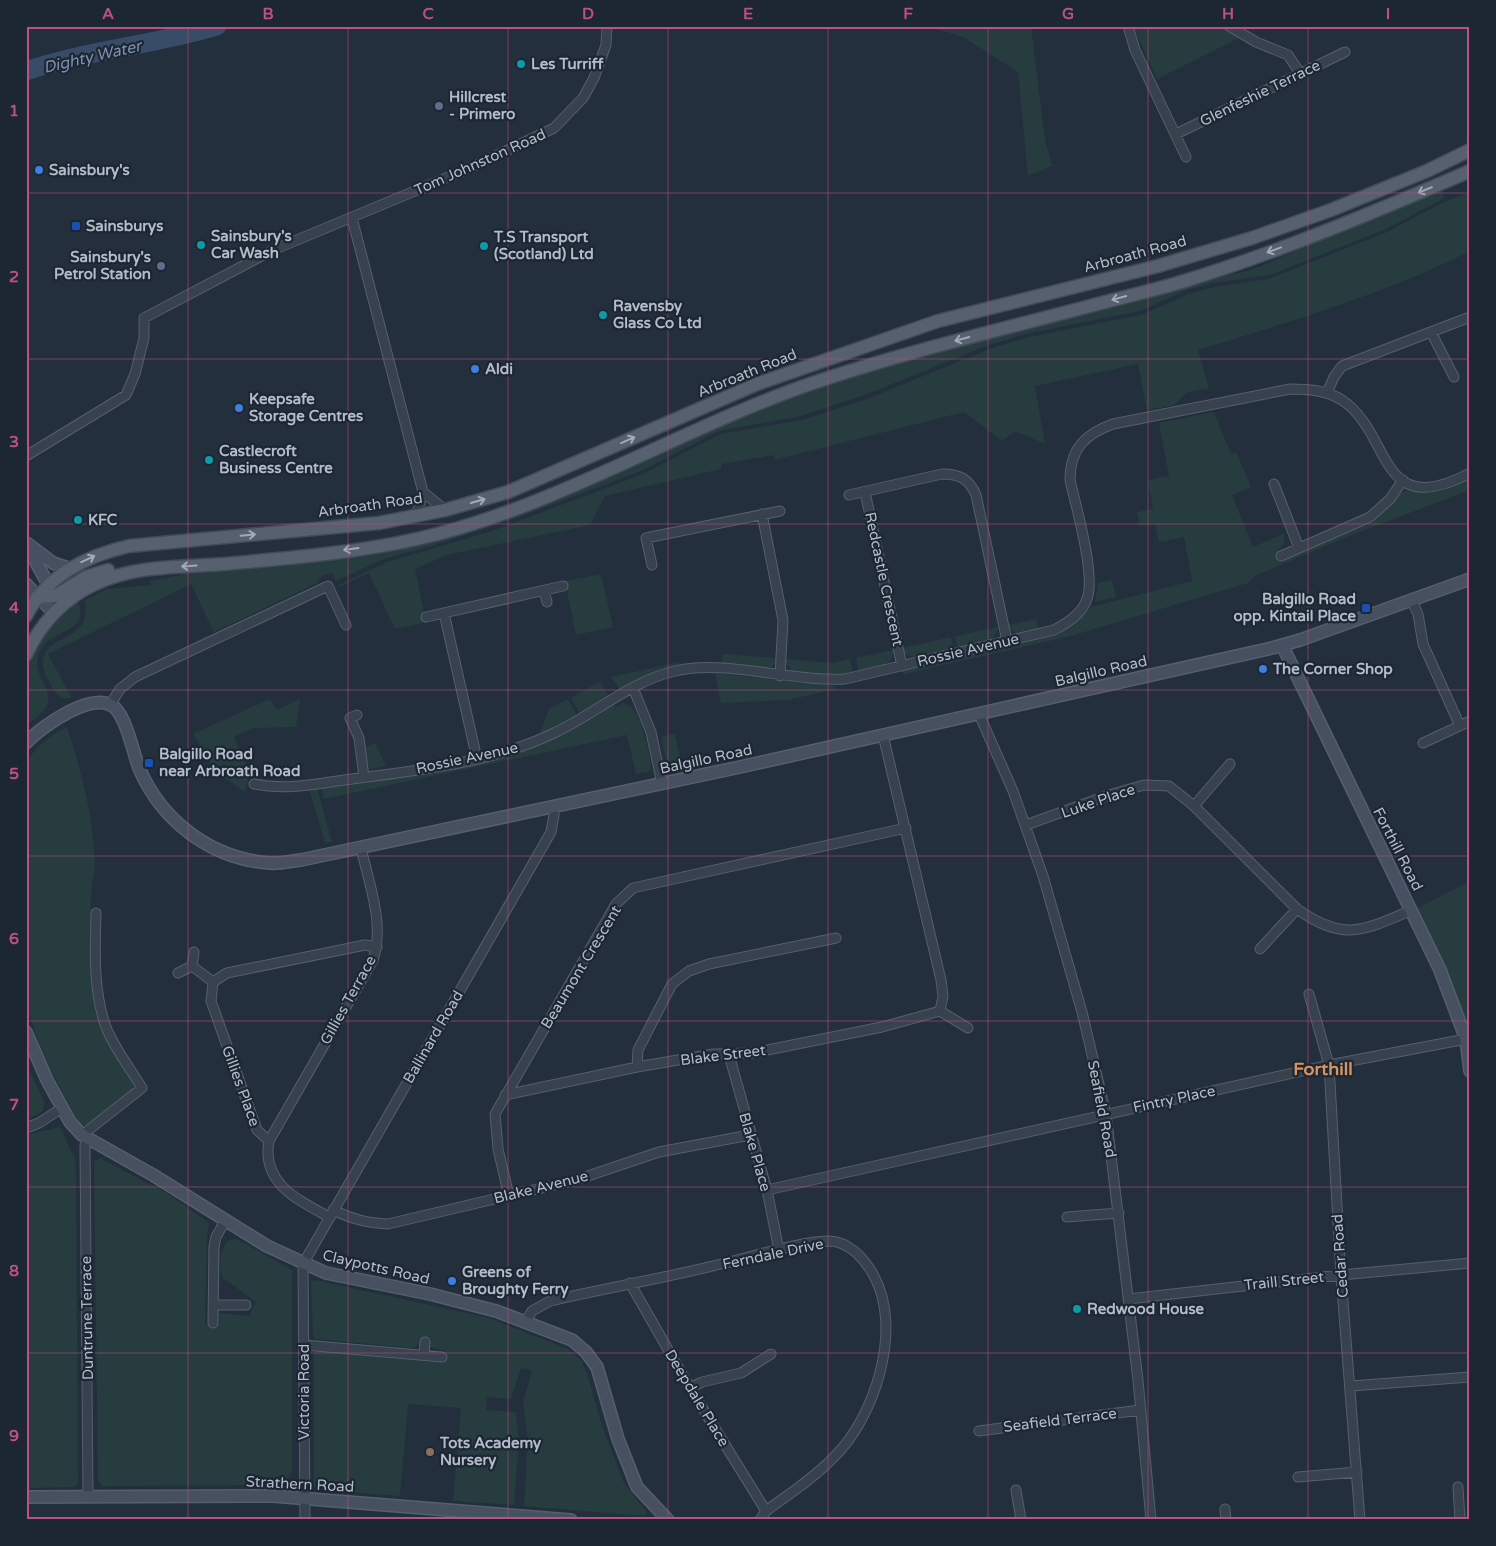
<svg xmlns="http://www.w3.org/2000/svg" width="1496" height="1546" font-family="'Varela Round',sans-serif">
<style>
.green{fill:#263c3f}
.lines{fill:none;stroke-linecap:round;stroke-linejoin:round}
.river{stroke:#394c67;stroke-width:19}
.street-casing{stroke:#565f6c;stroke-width:11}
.secondary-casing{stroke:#565f6c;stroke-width:14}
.primary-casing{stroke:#414a57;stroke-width:15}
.street{stroke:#38414e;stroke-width:9}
.secondary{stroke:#465061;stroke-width:11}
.primary{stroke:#56606e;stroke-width:12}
.oneway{stroke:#a1aab7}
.grid{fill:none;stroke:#bd5182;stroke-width:1;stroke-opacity:0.55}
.culture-dot{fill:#0f9aa8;stroke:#1d2633;stroke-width:2}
.service-dot{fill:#5c6f8a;stroke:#1d2633;stroke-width:2}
.shop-dot{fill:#3f7fe0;stroke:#1d2633;stroke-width:2}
.transit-dot{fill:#1a4fb4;stroke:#1d2633;stroke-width:2}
.education-dot{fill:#8d6e63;stroke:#1d2633;stroke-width:2}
.labels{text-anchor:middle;stroke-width:4.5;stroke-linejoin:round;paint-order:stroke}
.poi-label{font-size:15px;font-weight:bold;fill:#b4bcc9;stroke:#1d2633;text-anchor:start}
.street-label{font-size:15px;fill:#b4bcc9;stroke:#1d2633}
.water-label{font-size:16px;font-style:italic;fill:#7c92b1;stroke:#1d2633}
.quarter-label{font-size:18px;font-weight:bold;fill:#d59563;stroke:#1d2633}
.neatline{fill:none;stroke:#bd5182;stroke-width:2}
.grid-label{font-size:16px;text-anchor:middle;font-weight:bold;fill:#bd5182}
</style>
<rect width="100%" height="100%" fill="#242f3e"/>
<path class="green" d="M928,26H1031L1045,140L1052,166L1028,176L1018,72L963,37Z
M1133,26H1224L1239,38L1157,79Z
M1442,191L1445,198L1384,230L1270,275L1213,283L1187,290L1140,311L1030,333L991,344L865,395L801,416L719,431L641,471L516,518L432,546L386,558L336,581L332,572L322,576L317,583L214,632L191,584L48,654L71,697L66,699C56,696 53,690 48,680C28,641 71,643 83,623C87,616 85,608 85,600L107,589L151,585L150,581L200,571L309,562L402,548L456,536L515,516L718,425L828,383L934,349L1210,278L1248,271L1267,264L1322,238Z
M1470,192V251C1385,294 1289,322 1198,350L1209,388L1188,392L1174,405L1147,410L1138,364L1035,386L1045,444L1015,431L1002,441L964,412L774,460V455L722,464L721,469L605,496L590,525L447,555L415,569L426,622L395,629L369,573L339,587L338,585L387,562L492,531L643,474L720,434L802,420L867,399L992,348L1030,337L1141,315L1189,294L1214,287L1268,279L1385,233L1442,203Z
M1214,412L1231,454L1236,452L1251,487L1232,495L1253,547L1285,533L1283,545L1278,549L1282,560L1373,522L1402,492C1414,488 1425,493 1437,492C1449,490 1459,484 1470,478V490L1349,536L1255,576L1248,583L1071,636L904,674L903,670L1058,633L1078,621L1091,607L1192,581L1184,537L1159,542L1155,524L1140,526L1137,512L1153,509L1148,480L1169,476L1159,423Z
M601,574L613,627L576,635L565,581Z
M1112,580L1116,597L1095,602L1098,583Z
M78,600C90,634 54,628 41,649C23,681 76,694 26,725C26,709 23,687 26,671C33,642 57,618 78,600Z
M1036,619L1038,629L1019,634L1009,629L1008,625Z
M998,627C996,645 973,645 958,649L955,636Z
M951,637L953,649L915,658L904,653L903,648Z
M894,650C891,669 875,668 859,672L856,658Z
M723,654L778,658L772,667L766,669L721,665Z
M786,659L832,663L850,659L853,673L820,675L792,672L786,663Z
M679,662V665L647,675L620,690L611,677Z
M715,673L835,686V689L788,700L721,703Z
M600,681L609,698L580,714L571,698Z
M270,699L277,710L300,699L296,727L252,728L234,737L247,766L251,767L245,792L214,770L193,734Z
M568,699L577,716L539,736L549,709Z
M623,703C640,704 650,752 651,768L648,772L636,774L627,735L324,799L321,788C387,779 460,773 523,752C555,740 584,721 614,704L616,707Z
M67,727C82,773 93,816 95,864C95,871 93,877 92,883C89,924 87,993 102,1030C110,1048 123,1066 133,1083V1090L86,1125L80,1124C58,1085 37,1046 26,1002V763C37,745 49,737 67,727Z
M675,734L682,767H673L666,761L661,737Z
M375,743L386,766L369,769L365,747Z
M317,788L332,842L325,843L309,789Z
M1470,881V1036L1445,969L1418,908Z
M26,1063L44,1101L43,1111L26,1120Z
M60,1127L75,1159L76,1172L78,1484L74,1487L26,1488V1135Z
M100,1158L170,1195L209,1223L207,1237L205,1325H219L220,1313L249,1316L256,1302L222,1277C218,1265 221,1251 227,1241L237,1239L292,1270V1470L285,1485L102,1486L98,1481L94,1162Z
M315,1280L489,1318L568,1349L581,1360L587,1373L602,1426L624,1483L647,1513L645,1515H632L524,1506L528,1440L523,1403L532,1370L521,1368L511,1399L487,1397L486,1410L516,1412L519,1440L514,1505L453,1501L461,1408L408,1404L400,1496L320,1490L314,1487V1354L316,1351L444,1363L445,1351L430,1347V1340L419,1339L418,1345L413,1348L315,1339L313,1336L311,1281Z"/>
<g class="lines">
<path class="river" d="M26,71C88,50 154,45 217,26"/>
<defs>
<path id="street" d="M1128,26L1135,50L1186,157
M1229,26L1256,42L1288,55L1300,73
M1176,134L1345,52
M352,218L423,492L416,517
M1431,332L1454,377
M1327,393L1334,377L1342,366L1470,317
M26,456L126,395L135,374L144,338V318L273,250L470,168L554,128L583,98L594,78L606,45L607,26
M1274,484L1299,548
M423,492L445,510
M865,492L902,666
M849,495L942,474C960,474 969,479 976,495L1007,641
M762,514L783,620L780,676
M1281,556L1370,517L1390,499L1403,480
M652,565L646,538L780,511
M544,591L547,602
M1412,601L1418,614L1423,644L1460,726
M444,613L477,759
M426,617L563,586
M633,688L651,732L662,784
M110,705L120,689L135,677L328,586L346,625
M979,714L1013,791L1043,876L1082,1012L1106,1114L1138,1380L1151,1520
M357,715L350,718L359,738L364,777
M1423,743L1470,721
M254,784C287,791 319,783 352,779C420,770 492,763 554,733C595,714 631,681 675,671C724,659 792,682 845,679L1054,630C1067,623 1082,614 1087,599C1096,575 1076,507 1070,480C1070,449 1085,434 1113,424L1290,389C1307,389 1326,390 1342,400C1393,434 1377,522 1470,473
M1194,806L1230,764
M1026,825L1109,795L1144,785L1169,786L1194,806L1297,909C1344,942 1363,931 1412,910
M1260,949L1297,909
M192,966L213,982
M178,973L192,966L194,952
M1309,994L1329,1065L1341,1275L1360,1520
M940,1011L968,1028
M729,1055L767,1190L779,1250
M637,1067L638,1050L672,984L689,971L709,964L836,938
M505,1095L637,1067L713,1054L753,1053L882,1027L940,1011L943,996L941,980L883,735
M26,1128L39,1123L62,1108
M82,1135L142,1088C130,1068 114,1048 106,1027C93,991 95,951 96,913
M88,1139L85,1145L88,1497
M269,1141L373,960C385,924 369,884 361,848
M767,1190L1329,1065L1466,1039
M509,1196L498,1149L495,1114L616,904L633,888L906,828
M333,1210C352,1219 367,1223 388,1224L576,1180L659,1152L750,1135
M329,1217C298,1200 261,1183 269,1141L257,1130L211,1001L213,982L227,973L365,945L377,947
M1067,1217L1119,1213
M630,1283L690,1388L766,1511
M1128,1299L1341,1275L1470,1263
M213,1305H246
M526,1321L532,1311L550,1301C607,1288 664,1278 721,1264C752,1257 797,1242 828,1241C849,1241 865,1259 874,1276C903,1329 875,1417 834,1457C814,1478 789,1494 766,1511L760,1520
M213,1323L214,1247L216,1237L225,1221
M304,1345L442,1357
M424,1355L425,1342
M1351,1386L1470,1377
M690,1388L702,1382L741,1373L771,1354
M979,1431L1140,1410
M1298,1477L1357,1472
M1458,1487L1460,1520
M1016,1490L1021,1520
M1225,1509L1226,1520
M305,1520L303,1264L551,832L554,815L553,807"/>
<path id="secondary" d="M26,544L53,593
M28,544L53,563L68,568
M26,584L54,613
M1282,645L1440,970L1466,1039L1470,1071
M26,743C42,726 94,689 115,708C127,720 133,752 139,768C162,822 212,859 270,863C280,864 291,861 301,860L740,767L1272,648L1300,640L1470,579
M26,1032L47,1080L70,1122L82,1135L153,1175L267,1246L326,1273L430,1294L496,1311L572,1340L586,1352L597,1367L618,1439L637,1487L668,1520
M26,1497L273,1496L571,1520"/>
<path id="primary" d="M37,597L55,596L86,577L108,570
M26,616C47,575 86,556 129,546L379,523L445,510L508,492L757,384L938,321L1158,266L1252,238L1331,210L1427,171L1470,150
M26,655C40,624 64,598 95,584C134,565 183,567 225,564C289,558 354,553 417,539C560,507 688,423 828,378C914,350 1003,329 1090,306C1123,297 1156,290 1188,280C1284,250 1377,211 1470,171"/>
</defs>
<use href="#street" class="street-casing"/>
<use href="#secondary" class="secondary-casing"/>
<use href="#primary" class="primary-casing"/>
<use href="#street" class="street"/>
<use href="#secondary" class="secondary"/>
<use href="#primary" class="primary"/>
</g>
<defs><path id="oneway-shaft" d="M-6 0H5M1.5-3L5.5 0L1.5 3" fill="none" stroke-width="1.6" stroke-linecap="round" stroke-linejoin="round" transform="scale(1.25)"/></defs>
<g class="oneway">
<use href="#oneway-shaft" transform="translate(1425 190) rotate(157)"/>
<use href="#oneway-shaft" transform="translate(1274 250) rotate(160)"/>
<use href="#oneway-shaft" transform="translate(1119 298) rotate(165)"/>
<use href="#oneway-shaft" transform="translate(962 339) rotate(165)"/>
<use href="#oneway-shaft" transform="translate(628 440) rotate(-24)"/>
<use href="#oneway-shaft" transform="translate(478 501) rotate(-16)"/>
<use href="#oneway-shaft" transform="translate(248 535) rotate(-5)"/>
<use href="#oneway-shaft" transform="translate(351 549) rotate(172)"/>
<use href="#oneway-shaft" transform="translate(88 559) rotate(-25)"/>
<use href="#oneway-shaft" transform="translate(189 566) rotate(176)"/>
</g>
<path class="grid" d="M188,26V1520M348,26V1520M508,26V1520M668,26V1520M828,26V1520M988,26V1520M1148,26V1520M1308,26V1520M26,193H1470M26,359H1470M26,524H1470M26,690H1470M26,856H1470M26,1021H1470M26,1187H1470M26,1353H1470"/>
<g class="culture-dot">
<circle cx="521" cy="64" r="5"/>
<circle cx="201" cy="245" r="5"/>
<circle cx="484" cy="246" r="5"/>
<circle cx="603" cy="315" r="5"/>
<circle cx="209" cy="460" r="5"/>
<circle cx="78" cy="520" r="5"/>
<circle cx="1077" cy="1309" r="5"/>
</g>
<g class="service-dot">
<circle cx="439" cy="106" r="5"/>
<circle cx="161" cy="266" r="5"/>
</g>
<g class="shop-dot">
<circle cx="39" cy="170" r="5"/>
<circle cx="475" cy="369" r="5"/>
<circle cx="239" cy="408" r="5"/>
<circle cx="1263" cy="669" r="5"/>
<circle cx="452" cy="1281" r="5"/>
</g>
<g class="transit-dot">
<rect x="71" y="221" width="10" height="10" rx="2.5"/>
<rect x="1361" y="603" width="10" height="10" rx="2.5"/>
<rect x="144" y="758" width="10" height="10" rx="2.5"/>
</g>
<circle class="education-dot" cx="430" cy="1452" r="5"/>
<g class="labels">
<g class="poi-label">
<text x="531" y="69">Les Turriff</text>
<text x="449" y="102">Hillcrest<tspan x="449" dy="17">- Primero</tspan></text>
<text x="49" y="175">Sainsbury's</text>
<text x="86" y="231">Sainsburys</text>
<text x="211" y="241">Sainsbury's<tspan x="211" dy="17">Car Wash</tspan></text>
<text x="494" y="242">T.S Transport<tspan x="494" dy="17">(Scotland) Ltd</tspan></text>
<text x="151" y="262" text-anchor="end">Sainsbury's<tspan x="151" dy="17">Petrol Station</tspan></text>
<text x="613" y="311">Ravensby<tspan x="613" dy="17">Glass Co Ltd</tspan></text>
<text x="485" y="374">Aldi</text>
<text x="249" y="404">Keepsafe<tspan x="249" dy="17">Storage Centres</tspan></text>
<text x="219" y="456">Castlecroft<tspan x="219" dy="17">Business Centre</tspan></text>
<text x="88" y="525">KFC</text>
<text x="1356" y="604" text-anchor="end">Balgillo Road<tspan x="1356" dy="17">opp. Kintail Place</tspan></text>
<text x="1273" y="674">The Corner Shop</text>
<text x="159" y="759">Balgillo Road<tspan x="159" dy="17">near Arbroath Road</tspan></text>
<text x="462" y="1277">Greens of<tspan x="462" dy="17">Broughty Ferry</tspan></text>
<text x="1087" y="1314">Redwood House</text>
<text x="440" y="1448">Tots Academy<tspan x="440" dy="17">Nursery</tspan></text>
</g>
<g class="street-label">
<text transform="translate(1260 93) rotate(-26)" y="5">Glenfeshie Terrace</text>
<text transform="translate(480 162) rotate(-24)" y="5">Tom Johnston Road</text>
<text transform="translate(1135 254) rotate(-15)" y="5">Arbroath Road</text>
<text transform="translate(747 373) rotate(-22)" y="5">Arbroath Road</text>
<text transform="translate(370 505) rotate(-8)" y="5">Arbroath Road</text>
<text transform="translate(884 579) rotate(78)" y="5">Redcastle Crescent</text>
<text transform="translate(968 650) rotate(-13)" y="5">Rossie Avenue</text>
<text transform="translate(1101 671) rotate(-13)" y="5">Balgillo Road</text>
<text transform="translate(467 758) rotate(-12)" y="5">Rossie Avenue</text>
<text transform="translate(706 759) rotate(-12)" y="5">Balgillo Road</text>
<text transform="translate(1098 801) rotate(-19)" y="5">Luke Place</text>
<text transform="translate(1398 849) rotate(63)" y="5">Forthill Road</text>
<text transform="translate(581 967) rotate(-59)" y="5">Beaumont Crescent</text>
<text transform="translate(348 1000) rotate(-61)" y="5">Gillies Terrace</text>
<text transform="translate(433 1037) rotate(-60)" y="5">Ballinard Road</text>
<text transform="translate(723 1055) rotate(-7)" y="5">Blake Street</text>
<text transform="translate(241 1086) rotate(70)" y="5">Gillies Place</text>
<text transform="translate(1174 1099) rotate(-12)" y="5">Fintry Place</text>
<text transform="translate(1102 1109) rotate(79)" y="5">Seafield Road</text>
<text transform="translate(755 1152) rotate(74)" y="5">Blake Place</text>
<text transform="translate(541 1187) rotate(-14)" y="5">Blake Avenue</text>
<text transform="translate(773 1254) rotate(-12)" y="5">Ferndale Drive</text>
<text transform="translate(1340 1256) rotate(-94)" y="5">Cedar Road</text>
<text transform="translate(376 1267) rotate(13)" y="5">Claypotts Road</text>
<text transform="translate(1284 1281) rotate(-6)" y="5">Traill Street</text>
<text transform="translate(87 1318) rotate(-91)" y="5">Duntrune Terrace</text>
<text transform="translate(304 1392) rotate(-90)" y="5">Victoria Road</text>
<text transform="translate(697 1398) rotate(59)" y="5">Deepdale Place</text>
<text transform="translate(1060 1420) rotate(-7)" y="5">Seafield Terrace</text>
<text transform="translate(300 1484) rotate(3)" y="5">Strathern Road</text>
</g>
<g class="water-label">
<text transform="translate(92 56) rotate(-13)" y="6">Dighty Water</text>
</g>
<g class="quarter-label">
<text x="1323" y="1075">Forthill</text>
</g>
</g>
<rect width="1496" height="1546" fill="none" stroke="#1d2633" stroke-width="55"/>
<rect x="28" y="28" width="1440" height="1490" class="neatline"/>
<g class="grid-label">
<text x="108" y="19">A</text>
<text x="268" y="19">B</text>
<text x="428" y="19">C</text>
<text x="588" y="19">D</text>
<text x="748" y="19">E</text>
<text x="908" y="19">F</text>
<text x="1068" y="19">G</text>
<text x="1228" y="19">H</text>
<text x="1388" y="19">I</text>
<text x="14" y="116">1</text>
<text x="14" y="282">2</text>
<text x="14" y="447">3</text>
<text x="14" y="613">4</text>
<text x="14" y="779">5</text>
<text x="14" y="944">6</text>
<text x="14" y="1110">7</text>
<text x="14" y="1276">8</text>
<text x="14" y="1441">9</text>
</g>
</svg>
